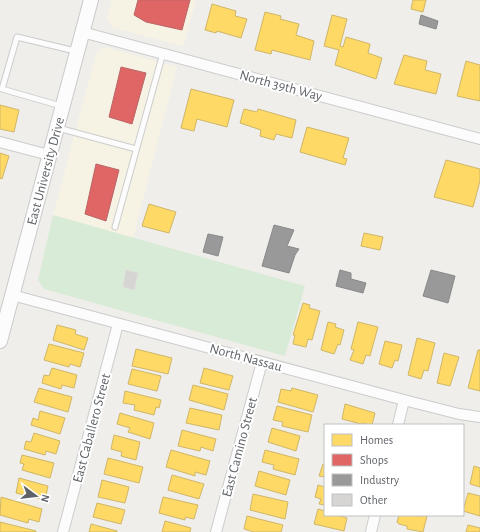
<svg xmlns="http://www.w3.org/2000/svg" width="480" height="532" font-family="'Alegreya Sans',sans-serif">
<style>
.commercial{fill:#f7f3e4}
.green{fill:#d8ebd6}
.homes{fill:#ffd966;stroke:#cfb667}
.shops{fill:#e06666;stroke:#b96567}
.industry{fill:#999;stroke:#88898a}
.building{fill:#d6d5d3;stroke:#deddd9}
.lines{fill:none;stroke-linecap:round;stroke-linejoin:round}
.lane-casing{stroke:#cbcccc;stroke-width:7}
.street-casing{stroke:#cbcccc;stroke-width:12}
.secondary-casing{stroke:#cacacb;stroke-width:16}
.lane{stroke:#fdfcfc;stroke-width:5}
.street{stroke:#fdfcfc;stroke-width:10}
.secondary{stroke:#fdfcfc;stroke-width:14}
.labels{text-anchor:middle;stroke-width:4;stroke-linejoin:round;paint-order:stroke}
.street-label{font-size:14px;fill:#5f6368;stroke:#fff}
</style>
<rect width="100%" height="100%" fill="#efeeea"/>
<path class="commercial" d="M112,0H196L183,46L113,28L107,19Z
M108,48L177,67L133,238L53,215L96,54L101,49Z"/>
<path class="green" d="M53,215L305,286L285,356L44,289L38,280Z"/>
<path class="homes" d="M413,0H426L423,12L411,9Z
M212,4L236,11L235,16L247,19L241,38L217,31L216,33L205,30Z
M265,12L281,16L280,19L299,24L296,35L314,41L310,60L272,50L271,54L255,50Z
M332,15L347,19L340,46L343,47L346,37L370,44L368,53L382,58L376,79L335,65L339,50L324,46Z
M404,55L427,61L425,70L441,74L436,94L394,84Z
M466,61L480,65V101L457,96Z
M191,89L234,100L227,127L197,119L194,131L181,128Z
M0,105L19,110L14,132L0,129Z
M244,109L257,112L258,109L296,120L292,138L276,134L274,140L260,136L261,130L240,123Z
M307,127L349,138L343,158L347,159L345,165L300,152Z
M0,153L9,156L2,179L0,178Z
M446,160L480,169V181L473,207L434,197Z
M149,204L176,212L169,233L142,226Z
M364,233L383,237L380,250L361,246Z
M303,303L310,305L309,308L320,311L312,340L308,339L306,347L293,344L295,335H293Z
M328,322L336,324L335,327L344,330L340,345L338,344L334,354L321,350Z
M358,322L378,327L370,356L366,355L363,364L350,360L354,350L351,349Z
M57,325L76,330L75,334L88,338L84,350L53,340Z
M417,338L435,343L428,371L424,370L421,379L408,375Z
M385,341L402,345L398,361L395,360L392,368L379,364Z
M49,344L84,353L80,367L70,364L69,367L44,360Z
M136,349L172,358L168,374L132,366Z
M478,350H480V391L468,388Z
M444,353L459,357L450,386L437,383Z
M52,368L77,375L74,388L62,385L61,389L42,383L44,375L49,376Z
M204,368L233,376L229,390L200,383Z
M132,369L161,376L157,391L128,384Z
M193,385L228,394L224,410L189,400Z
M39,388L72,397L68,412L34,402Z
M292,388L318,395L313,412L278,402L281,389L291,391Z
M125,391L161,400L159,408L156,407L154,415L134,410L135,405L123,403Z
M345,404L375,413L372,425L362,423L361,424L342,419Z
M277,406L312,415L308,432L282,426L283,422L273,420Z
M190,408L222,415L219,430L186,423Z
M40,411L65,418L60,434L31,425L33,418L38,420Z
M120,413L154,423L150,439L128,432L130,428L117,424Z
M272,428L300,436L296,451L268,442Z
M182,430L216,439L213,451L201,447L200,451L178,446Z
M34,433L60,441L56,454L46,451L45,455L24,449L26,441L31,442Z
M114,435L140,442L136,460L121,456L122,452L111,449Z
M171,450L210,461L206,475L195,472V476L166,467Z
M265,450L299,459L295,475L273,469L274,465L262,462Z
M22,455L54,463L50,478L22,470L24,464L20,463Z
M108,458L143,467L139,483L104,474Z
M323,464H325V477L319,476Z
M474,466L480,468V487L470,484Z
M259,471L290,480L286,495L255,486Z
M172,475L204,484L199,499L168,490Z
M19,478L48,486L45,500L16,493Z
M102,480L129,487L125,503L98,497Z
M318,485L325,487V505L319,504L321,499L315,497Z
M468,493L480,496V516L463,511Z
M253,494L288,502L285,519L250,510Z
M1,497L42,509L39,522L29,519L28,523L0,515Z
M163,497L198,505L194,519L185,517V520L159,513Z
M97,503L125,510L121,524L93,517Z
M318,509L325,511V515H337L347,518L344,531L314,524Z
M399,515L427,516L423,532L407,529V526L399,524L397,522Z
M247,516L283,525L281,532H254L244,529Z
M165,521L191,528L190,532H162Z
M0,522L36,531V532H0Z
M91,524L117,531V532H89Z
M468,525L480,528V532H466Z"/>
<path class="shops" d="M138,0H190L182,30L146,22L134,15Z
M121,67L146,73L132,124L109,117Z
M96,164L119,170L106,221L85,214Z"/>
<path class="industry" d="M421,15L438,21L436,29L419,24Z
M274,225L294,230L287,246L299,249L295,255L289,273L262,266Z
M208,234L223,237L218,256L203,252Z
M340,270L351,273V279L366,283L363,293L336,286Z
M431,270L455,276L448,303L423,296Z"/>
<path class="building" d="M126,270L138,273L134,290L123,287Z"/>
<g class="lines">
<defs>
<path id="lane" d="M61,106L2,89L17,37L75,51
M58,128L136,149
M115,227L163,53"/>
<path id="street" d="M82,32L480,139
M0,142L49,155
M12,295L404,400L459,414L480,417
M398,425L404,400
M63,532L118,324
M216,532L262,362
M371,532L375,515"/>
<path id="secondary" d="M0,341L91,0"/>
</defs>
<use href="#lane" class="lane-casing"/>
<use href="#street" class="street-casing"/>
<use href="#secondary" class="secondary-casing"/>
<use href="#lane" class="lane"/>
<use href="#street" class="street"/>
<use href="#secondary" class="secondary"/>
</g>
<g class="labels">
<g class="street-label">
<text transform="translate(281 85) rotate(15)" y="5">North 39th Way</text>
<text transform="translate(45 171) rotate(-75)" y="5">East University Drive</text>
<text transform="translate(246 357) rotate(15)" y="5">North Nassau</text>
<text transform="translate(91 428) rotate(-75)" y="5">East Caballero Street</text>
<text transform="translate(239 447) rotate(-75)" y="5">East Camino Street</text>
</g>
</g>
<rect x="324" y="424" width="140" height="92" fill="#ffffff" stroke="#bfc1c3"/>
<rect x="332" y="434" width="20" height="12" fill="#ffd966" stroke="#bfc1c3"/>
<text x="360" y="444" font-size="12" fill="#5f6368">Homes</text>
<rect x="332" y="454" width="20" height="12" fill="#e06666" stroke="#bfc1c3"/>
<text x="360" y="464" font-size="12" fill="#5f6368">Shops</text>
<rect x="332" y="474" width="20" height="12" fill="#999999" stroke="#bfc1c3"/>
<text x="360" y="484" font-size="12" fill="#5f6368">Industry</text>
<rect x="332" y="494" width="20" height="12" fill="#d6d5d3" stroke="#bfc1c3"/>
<text x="360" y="504" font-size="12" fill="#5f6368">Other</text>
<g transform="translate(36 496) rotate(105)" stroke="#ffffff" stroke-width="3" paint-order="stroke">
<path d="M0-3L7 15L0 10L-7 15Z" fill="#5f6368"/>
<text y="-6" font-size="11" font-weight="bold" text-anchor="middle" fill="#5f6368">N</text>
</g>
</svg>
